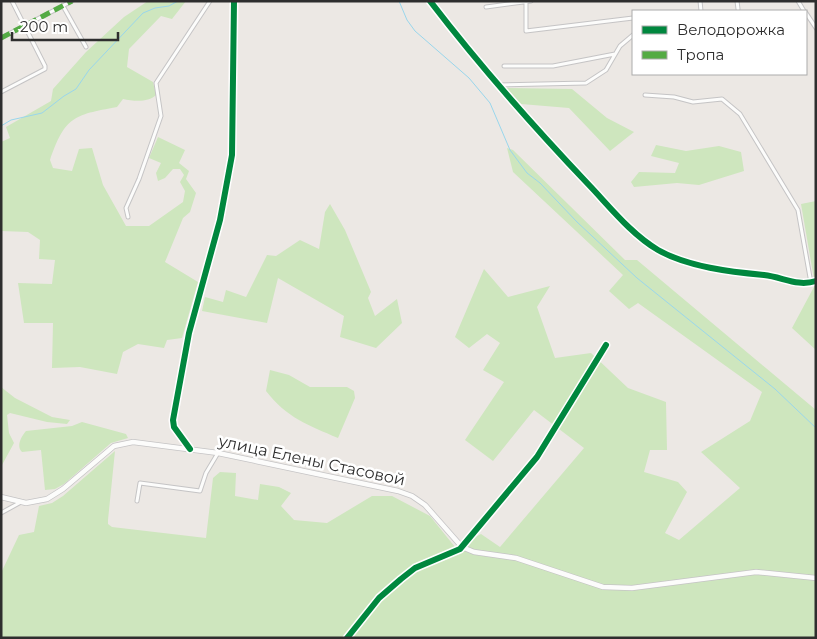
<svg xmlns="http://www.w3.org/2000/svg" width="817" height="639" font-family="Montserrat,sans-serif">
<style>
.green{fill:#cee6be}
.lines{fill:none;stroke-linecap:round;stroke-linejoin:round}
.stream{stroke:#99d6ec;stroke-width:1}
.street-casing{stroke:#c5c4c5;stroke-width:5}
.secondary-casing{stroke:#c5c4c5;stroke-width:6}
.street{stroke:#fcfcfb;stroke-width:3}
.secondary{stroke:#fcfcfb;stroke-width:4.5}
.quiet{stroke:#54ab44;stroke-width:5;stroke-dasharray:10 5;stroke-linecap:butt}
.cycleway-casing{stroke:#fff;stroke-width:9}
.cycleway{stroke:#00873e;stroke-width:6}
.labels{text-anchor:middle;stroke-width:5;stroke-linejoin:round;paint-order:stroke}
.street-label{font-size:16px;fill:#2e2e2e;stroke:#fff}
</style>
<rect width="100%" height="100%" fill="#ece8e4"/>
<path class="green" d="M148,1H186L172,19L161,16L129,49L127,67L153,82L156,95C148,103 133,101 123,99L117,107C73,115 65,117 50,160L53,168L72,171L79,149L92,148L103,185L126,226H149L183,202L185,191L180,182L184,175L180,169H173L165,178L158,181L156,173L161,163L149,158L158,137L185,150L179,163L189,171L186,179L196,193L190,212L183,218L165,262L198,282L182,338L167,340L164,348L138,344L123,352L117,374L80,367L52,368L53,323H24L18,283L52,284L55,260L39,259L40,240L28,232L1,231V142L10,138L6,127L51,101L53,89L86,52L124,17Z
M506,88L572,89L607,118L634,132L610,151L569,108L521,104Z
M656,145L686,151L719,146L741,152L744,171L699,185L677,183L634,187L631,182L639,172L675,173L679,163L651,156Z
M507,148L513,150L625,260H637L816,410V638H1V573L19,535L34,532L39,506L52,503L63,496L115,451L108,520V524L112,527L206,538L213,478L220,472L236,473L235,496L258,500L260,484L279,487L291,493L281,506L294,520L327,523L372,496H392L430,516L455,547L481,534L500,547L584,448L534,410L493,461L465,440L504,382L483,370L500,343L487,334L469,348L455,337L484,269L508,297L550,286L537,307L555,358L591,353L628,388L666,402L667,450H650L644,472L678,482L687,492L665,533L679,540L740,488L701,452L750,421L762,392L638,303L629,309L609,291L623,275L513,172Z
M816,201V350L792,328L815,285L801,204Z
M330,204L345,230L371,292L368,298L375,316L397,299L402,323L376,348L340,337L344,316L278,278L267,323L202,311L205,297L223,302L226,290L246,297L267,255L276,256L300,240L319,249L325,212Z
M270,370L289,375L310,387H347L354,391L355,398L338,438C308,425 287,418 266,391Z
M1,387L15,398L52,417L70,420L67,424L47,422L10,413L7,415L9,433L14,443L2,465L1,484Z
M82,422L126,434L128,438L111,443L64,484L55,489L45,490L41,450L22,452C16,446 21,437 26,431L72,426Z"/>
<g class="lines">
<path class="stream" d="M399,1L407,20L415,31L469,78L490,103L510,150L527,173L540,183L577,222L637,278L775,389L816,428
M1,126L11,120L42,113L64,96L76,89L89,70L143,13L155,8L169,6L178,1"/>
<defs>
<path id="street" d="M430,1C479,65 533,126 589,185C610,207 631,234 658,250C688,267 731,272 764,275C783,277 797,287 816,281
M700,1L701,11
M737,1L738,9
M798,1L804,11
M526,3V31L633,18
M63,6L86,47
M486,7L531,1
M806,13L816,28
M1,38L72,1
M504,66H553L615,54
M498,85L586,83L606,70L620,46L633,35
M1,92L45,69V66L12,1
M645,95L674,97L693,102L722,99L740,114L798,210L811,283
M128,217L126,208L139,179L161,116L156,83L210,1
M190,449L174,427L173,420L189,333L220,220L232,155L234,1
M137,501L140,483L200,491L206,473L218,453
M1,513L21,502
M347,638L379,598L401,579L415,568L460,549L537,457L606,345"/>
<path id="secondary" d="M1,497L26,503L47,499L63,489L114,446L133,442L218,453L398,491L412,496L425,505L462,547L474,552L516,558L603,587L632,588L756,572L816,578"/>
</defs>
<use href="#street" class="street-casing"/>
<use href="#secondary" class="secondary-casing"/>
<use href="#street" class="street"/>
<use href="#secondary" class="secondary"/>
<path class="quiet" d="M1,38L72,1"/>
<defs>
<path id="cycleway" d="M430,1C479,65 533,126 589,185C610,207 631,234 658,250C688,267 731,272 764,275C783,277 797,287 816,281
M190,449L174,427L173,420L189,333L220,220L232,155L234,1
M347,638L379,598L401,579L415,568L460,549L537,457L606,345"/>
</defs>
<use href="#cycleway" class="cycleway-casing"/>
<use href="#cycleway" class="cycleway"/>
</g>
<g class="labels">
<g class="street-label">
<text transform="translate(312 460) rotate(12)" y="6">улица Елены Стасовой</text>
</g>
</g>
<rect width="817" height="639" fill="none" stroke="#2e2e2e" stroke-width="5"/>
<rect x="632" y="10" width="175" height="65" fill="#ffffff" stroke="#ababab"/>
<rect x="642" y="26" width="25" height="8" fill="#00873e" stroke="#ababab"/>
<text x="677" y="35" font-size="15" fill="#2e2e2e">Велодорожка</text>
<rect x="642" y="51" width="25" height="8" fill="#54ab44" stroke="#ababab"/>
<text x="677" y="60" font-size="15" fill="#2e2e2e">Тропа</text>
<path d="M12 32v8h106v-8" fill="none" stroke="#2e2e2e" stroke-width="2.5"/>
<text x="20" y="32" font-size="15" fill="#2e2e2e" stroke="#ffffff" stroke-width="4" paint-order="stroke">200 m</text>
</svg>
